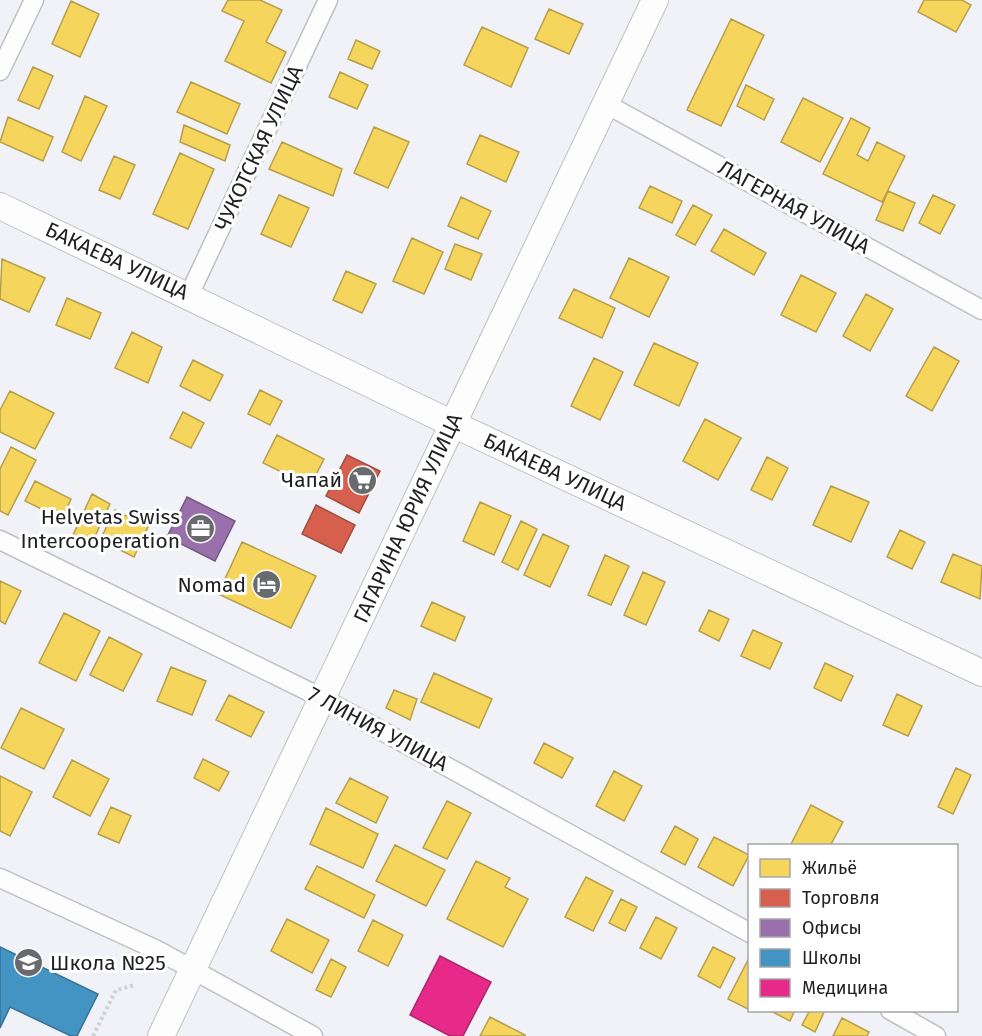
<svg xmlns="http://www.w3.org/2000/svg" width="982" height="1036" font-family="'Fira Sans',sans-serif">
<style>
.homes{fill:#f6d55c;stroke:#b69f4b;stroke-width:1.5}
.shops{fill:#d6604d;stroke:#9f4d40;stroke-width:1.5}
.offices{fill:#9970ab;stroke:#755882;stroke-width:1.5}
.schools{fill:#4393c3;stroke:#387193;stroke-width:1.5}
.health{fill:#e7298a;stroke:#ab276b;stroke-width:1.5}
.lines{fill:none;stroke-linecap:round;stroke-linejoin:round}
.street-casing{stroke:#bfc0c3;stroke-width:21}
.secondary-casing{stroke:#bfc0c3;stroke-width:28}
.path{stroke:#d0d1d2;stroke-width:4;stroke-dasharray:3 3;stroke-linecap:butt}
.street{stroke:#fdfdfe;stroke-width:18}
.secondary{stroke:#fdfdfe;stroke-width:26}
.labels{text-anchor:middle;stroke-width:6;stroke-linejoin:round;paint-order:stroke}
.street-label{font-size:21px;fill:#202123;stroke:#fff}
.poi-label{font-size:21px;fill:#202123;stroke:#fff;text-anchor:end}
</style>
<rect width="100%" height="100%" fill="#f1f2f7"/>
<path class="homes" d="M228,0H260L282,10L266,42L286,52L271,83L225,61L244,21L222,11Z
M924,0H962L971,5L956,32L918,12Z
M71,1L99,14L80,57L52,44Z
M549,9L583,24L569,54L535,39Z
M731,19L764,35L721,126L687,110Z
M482,27L528,48L511,87L464,65Z
M356,40L380,51L372,69L348,59Z
M33,67L53,76L39,109L18,100Z
M340,72L368,85L357,109L329,97Z
M191,82L240,104L227,134L177,112Z
M746,85L774,99L764,120L737,106Z
M85,96L107,106L81,161L62,152Z
M803,98L843,118L820,162L781,142Z
M8,117L53,137L43,161L0,142Z
M851,118L870,128L857,155L868,161L877,142L905,156L882,202L823,174Z
M184,125L230,145L225,161L180,142Z
M374,127L409,142L388,188L354,173Z
M480,135L519,152L506,182L467,164Z
M282,142L342,169L333,196L269,169Z
M180,153L214,169L188,229L153,214Z
M114,156L135,165L120,199L99,190Z
M650,186L682,201L672,223L639,208Z
M888,191L915,203L903,231L876,220Z
M279,195L309,208L291,247L261,234Z
M933,195L955,205L940,234L919,223Z
M461,197L491,211L478,239L448,226Z
M693,205L712,215L695,245L676,235Z
M724,229L766,253L754,275L711,251Z
M412,238L443,252L424,294L393,281Z
M455,244L482,254L471,280L445,269Z
M629,258L669,277L649,317L610,298Z
M2,259L45,278L29,312L0,299Z
M346,271L376,284L362,313L333,300Z
M801,275L836,293L816,332L781,315Z
M574,289L615,308L602,338L559,318Z
M866,294L893,309L870,351L843,336Z
M67,298L101,313L90,339L56,325Z
M132,332L162,347L148,383L115,368Z
M654,343L698,363L679,406L634,385Z
M934,347L959,361L932,411L906,396Z
M594,358L623,372L600,420L571,406Z
M193,360L223,375L210,401L180,386Z
M260,390L282,401L270,425L248,414Z
M10,391L54,413L35,449L0,432V410Z
M183,412L204,423L191,448L170,438Z
M705,419L741,438L718,480L683,461Z
M277,435L324,459L310,486L263,463Z
M11,447L36,460L8,515L0,511V469Z
M767,457L788,468L772,500L751,490Z
M35,481L71,499L62,519L25,501Z
M831,486L869,502L851,542L813,525Z
M92,494L110,504L91,545L73,535Z
M480,502L511,516L494,555L463,541Z
M115,510L148,527L134,557L100,540Z
M521,521L537,529L518,570L502,562Z
M900,530L925,542L912,569L887,557Z
M543,534L569,546L550,587L524,575Z
M242,542L316,576L291,628L218,594Z
M953,554L982,566L980,599L941,582Z
M605,555L629,566L611,605L588,595Z
M643,572L665,582L646,625L624,615Z
M0,581L21,591L5,624L0,621Z
M432,602L465,617L455,641L421,626Z
M709,610L729,619L719,641L699,631Z
M64,613L100,631L76,681L39,663Z
M753,630L782,643L770,669L741,656Z
M109,637L142,654L123,691L90,675Z
M825,663L853,676L841,701L814,688Z
M171,667L206,681L192,715L157,701Z
M434,673L492,699L479,728L421,702Z
M394,690L417,699L410,720L386,708Z
M897,694L922,706L908,736L883,725Z
M229,695L264,712L251,737L216,720Z
M21,708L64,729L44,769L1,748Z
M544,743L573,758L562,778L534,763Z
M203,759L229,772L219,791L194,778Z
M72,760L109,779L90,816L53,797Z
M956,768L971,775L953,814L938,807Z
M614,771L642,786L624,821L596,806Z
M0,776L32,792L10,836L0,831Z
M350,778L388,797L376,823L336,803Z
M447,801L471,813L447,859L423,848Z
M811,805L843,822L830,846H790Z
M111,807L131,816L119,843L98,834Z
M326,808L378,834L363,868L310,844Z
M675,826L698,839L685,865L661,852Z
M714,837L749,855L733,886L698,867Z
M395,845L445,870L426,906L376,881Z
M476,861L510,878L505,887L528,899L503,947L447,919Z
M317,866L375,895L364,918L305,889Z
M586,877L613,891L593,931L565,917Z
M621,899L637,907L625,931L609,923Z
M656,917L677,928L661,959L640,948Z
M287,919L329,940L312,973L271,951Z
M373,920L403,935L388,966L358,951Z
M713,947L735,958L720,988L698,976Z
M749,958H750V1010L728,999Z
M331,959L346,967L331,997L316,990Z
M769,1010H795L790,1021Z
M810,1010H825L815,1032L802,1025Z
M490,1017L525,1035V1036H480Z
M842,1018L869,1032L867,1036H833Z"/>
<path class="shops" d="M347,455L380,471L359,513L326,496Z
M316,505L355,525L341,553L302,534Z"/>
<path class="offices" d="M187,497L235,521L215,561L167,537Z"/>
<path class="schools" d="M0,947L98,994L77,1036H71L10,1007L0,1028Z"/>
<path class="health" d="M440,956L491,982L463,1036H450L410,1015Z"/>
<g class="lines">
<defs>
<path id="street" d="M0,71L34,0
M606,104L982,310
M189,295L328,0
M0,540L322,698L750,933
M0,878L157,950L313,1036
M890,1010L936,1036"/>
<path id="secondary" d="M0,206L453,424L982,673
M161,1036L655,0"/>
</defs>
<use href="#street" class="street-casing"/>
<use href="#secondary" class="secondary-casing"/>
<path class="path" d="M93,1036L116,990L135,985"/>
<use href="#street" class="street"/>
<use href="#secondary" class="secondary"/>
</g>
<defs>
<symbol id="supermarket-disc" viewBox="-11 -11 22 22"><circle r="9.5" fill="#696a6d" stroke="#fff"/><path d="M-6-5.5h2.5l.6 2H6L4.5 2H-2.5L-4.4-4H-6ZM-1.5 3.2a1.3 1.3 0 1 0 .1 0ZM3 3.2a1.3 1.3 0 1 0 .1 0Z" fill="#fff"/></symbol>
<symbol id="office-disc" viewBox="-11 -11 22 22"><circle r="9.5" fill="#696a6d" stroke="#fff"/><path d="M-6-3h4V-5.5h4V-3h4V5H-6ZM-1-4.5V-3h2v-1.5ZM-6 0V1H6V0Z" fill="#fff"/></symbol>
<symbol id="hotel-disc" viewBox="-11 -11 22 22"><circle r="9.5" fill="#696a6d" stroke="#fff"/><path d="M-6-4.5h1.5V1H6V5H4.5V3h-9V5H-6ZM-4 0a1.8 1.8 0 1 1 3.6 0ZM.5 0V-2.5h3Q6-2.5 6 0Z" fill="#fff"/></symbol>
<symbol id="school-disc" viewBox="-11 -11 22 22"><circle r="9.5" fill="#696a6d" stroke="#fff"/><path d="M0-5L7-2L0 1L-7-2ZM-4 1L0 2.5L4 1V4Q0 6-4 4Z" fill="#fff"/></symbol>
</defs>
<g fill-rule="evenodd">
<use href="#supermarket-disc" x="346" y="464" width="33" height="33"/>
<use href="#office-disc" x="184" y="512" width="33" height="33"/>
<use href="#hotel-disc" x="250" y="568" width="33" height="33"/>
<use href="#school-disc" x="12" y="946" width="33" height="33"/>
</g>
<g class="labels">
<g class="street-label">
<text transform="translate(259 148) rotate(-65)" y="7">ЧУКОТСКАЯ УЛИЦА</text>
<text transform="translate(794 207) rotate(29)" y="7">ЛАГЕРНАЯ УЛИЦА</text>
<text transform="translate(117 261) rotate(25)" y="7">БАКАЕВА УЛИЦА</text>
<text transform="translate(555 472) rotate(25)" y="7">БАКАЕВА УЛИЦА</text>
<text transform="translate(408 518) rotate(-65)" y="7">ГАГАРИНА ЮРИЯ УЛИЦА</text>
<text transform="translate(378 729) rotate(28)" y="7">7 ЛИНИЯ УЛИЦА</text>
</g>
<g class="poi-label">
<text x="342" y="487">Чапай</text>
<text x="180" y="524">Helvetas Swiss<tspan x="180" dy="24">Intercooperation</tspan></text>
<text x="246" y="592">Nomad</text>
<text x="50" y="970" text-anchor="start">Школа №25</text>
</g>
</g>
<rect x="748" y="844" width="210" height="168" fill="#ffffff" stroke="#a6a6a7" stroke-width="1.5"/>
<rect x="760" y="859" width="30" height="18" fill="#f6d55c" stroke="#a6a6a7" stroke-width="1.5"/>
<text x="802" y="874" font-size="18" fill="#202123">Жильё</text>
<rect x="760" y="889" width="30" height="18" fill="#d6604d" stroke="#a6a6a7" stroke-width="1.5"/>
<text x="802" y="904" font-size="18" fill="#202123">Торговля</text>
<rect x="760" y="919" width="30" height="18" fill="#9970ab" stroke="#a6a6a7" stroke-width="1.5"/>
<text x="802" y="934" font-size="18" fill="#202123">Офисы</text>
<rect x="760" y="949" width="30" height="18" fill="#4393c3" stroke="#a6a6a7" stroke-width="1.5"/>
<text x="802" y="964" font-size="18" fill="#202123">Школы</text>
<rect x="760" y="979" width="30" height="18" fill="#e7298a" stroke="#a6a6a7" stroke-width="1.5"/>
<text x="802" y="994" font-size="18" fill="#202123">Медицина</text>
</svg>
